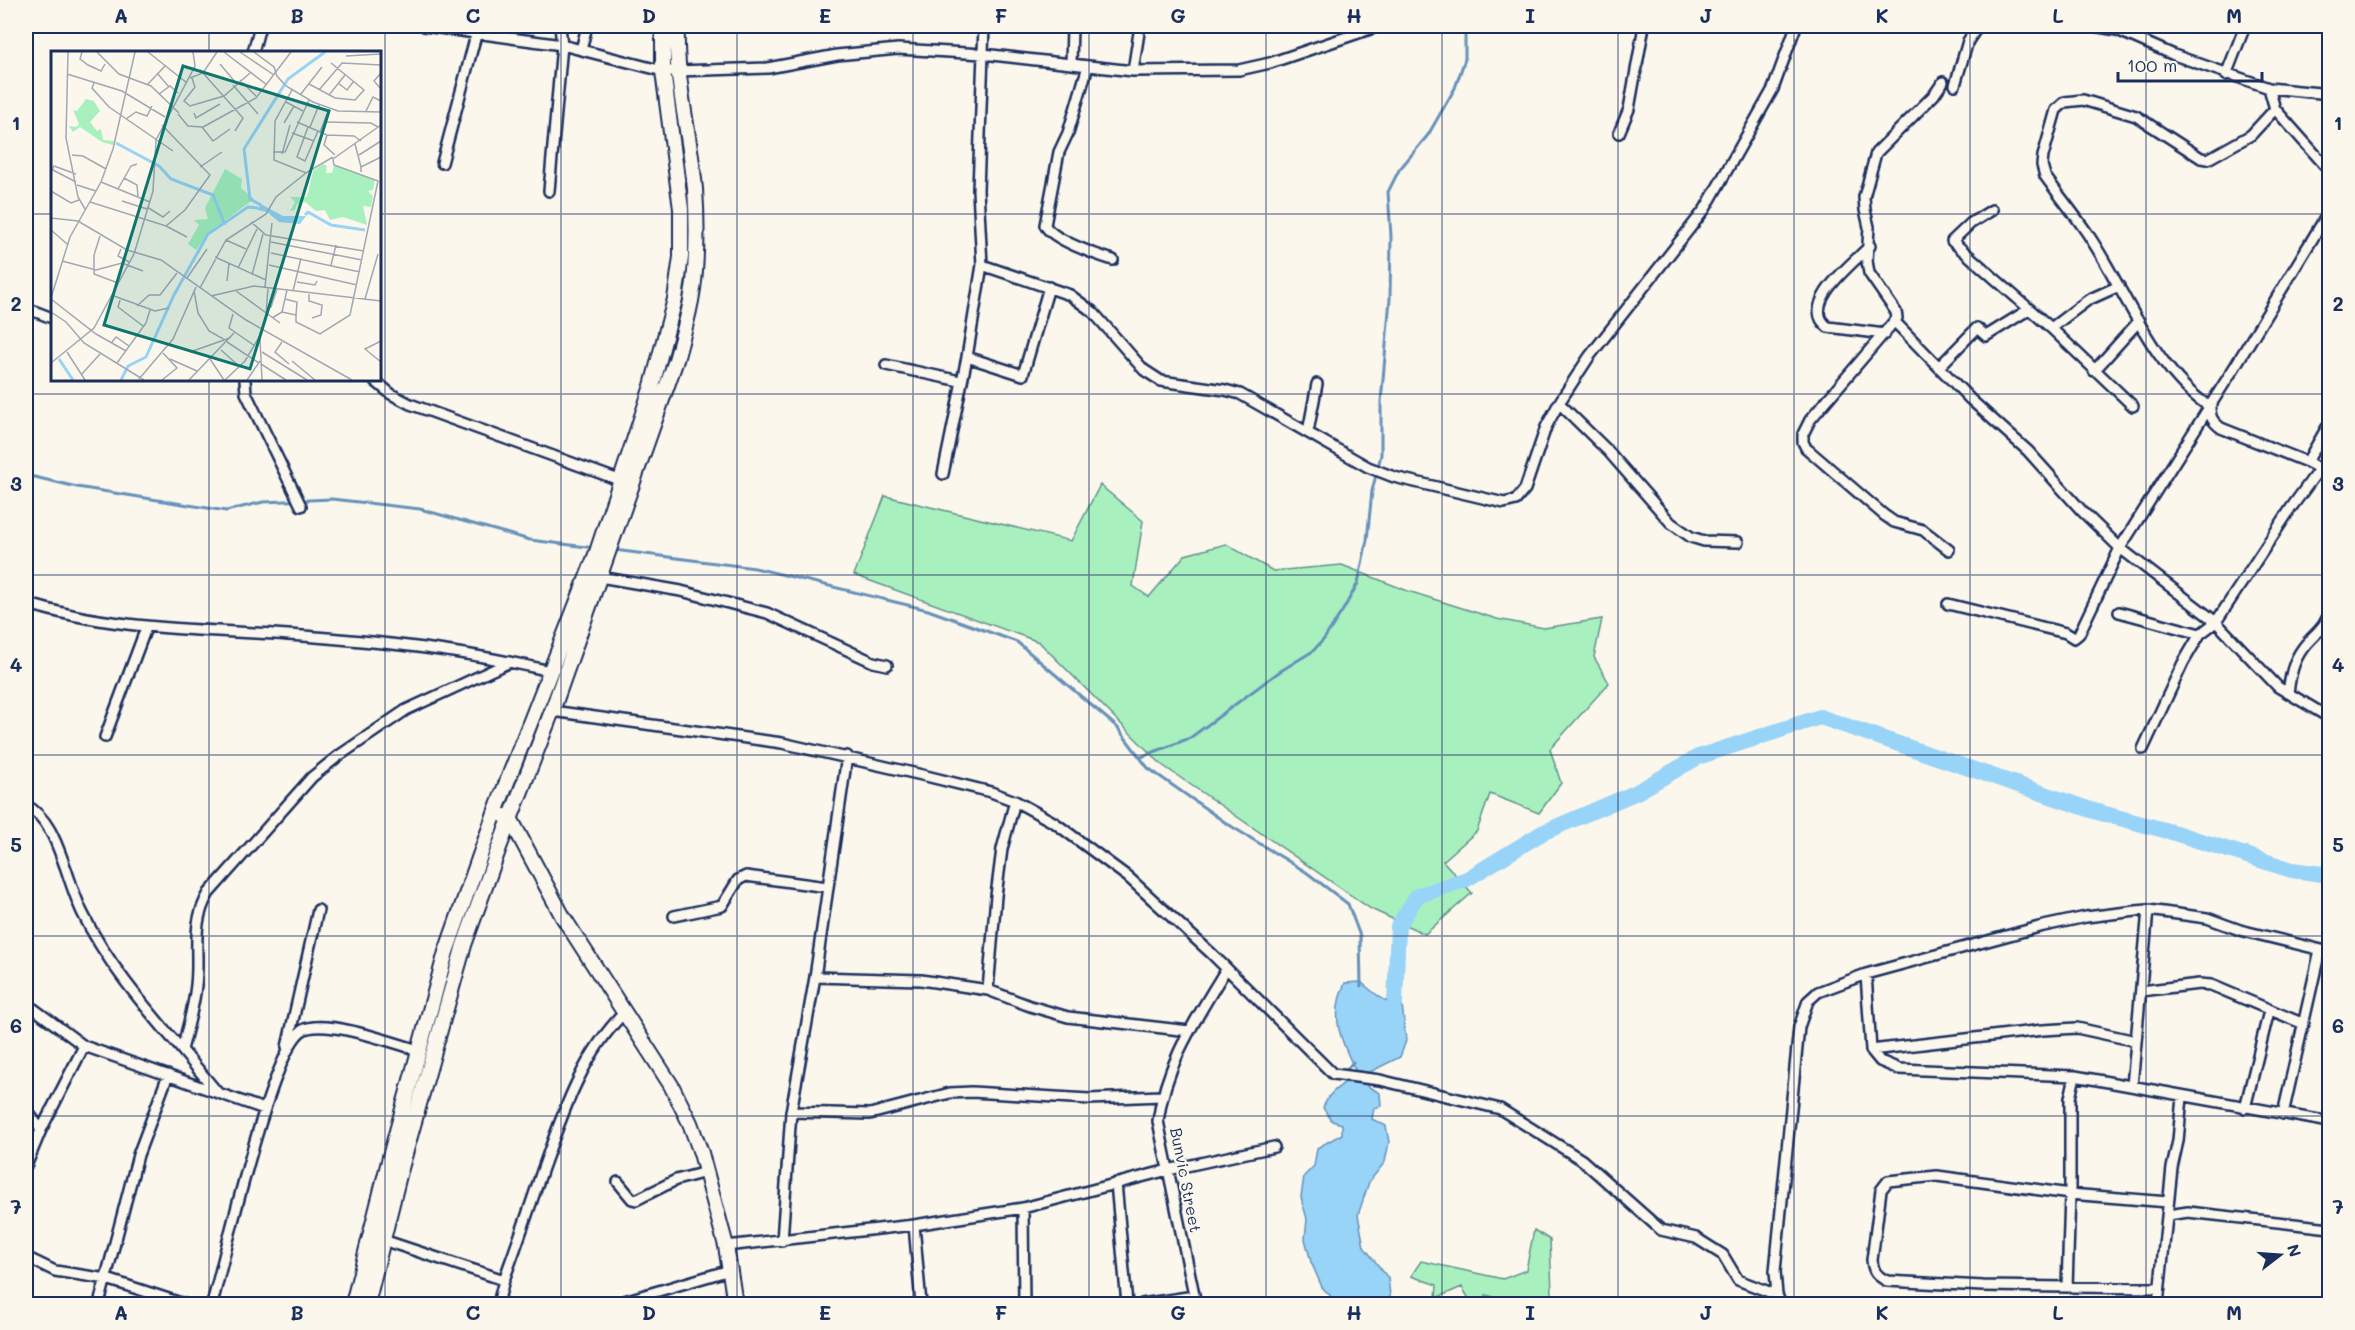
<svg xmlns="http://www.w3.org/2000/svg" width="2355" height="1330" font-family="Mali,sans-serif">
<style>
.green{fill:#a8f1bf;stroke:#62908e;stroke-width:1.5}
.water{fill:#98d3f8;stroke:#6691ba;stroke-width:1.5}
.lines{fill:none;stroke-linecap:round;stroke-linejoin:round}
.stream{stroke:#6691ba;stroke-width:3}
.river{stroke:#98d3f8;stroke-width:16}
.minor-casing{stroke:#1b2f5e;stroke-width:14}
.secondary-casing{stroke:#1b2f5e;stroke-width:18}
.minor{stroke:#fbf7ec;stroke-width:9}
.secondary{stroke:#fbf7ec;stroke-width:14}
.grid{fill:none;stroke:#1b2f5e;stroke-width:1.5;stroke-opacity:0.55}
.labels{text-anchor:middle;stroke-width:4.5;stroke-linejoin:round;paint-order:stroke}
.street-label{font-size:16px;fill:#1b2f5e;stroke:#fbf7ec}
.inset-river{fill:none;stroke:#98d3f8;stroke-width:3}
.inset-road{fill:none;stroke:#a1a7b3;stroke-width:1.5}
.view{fill:#0f766e;fill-opacity:0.15;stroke:#0f766e;stroke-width:3}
.inset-edge{fill:none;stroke:#1b2f5e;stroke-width:3}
.neatline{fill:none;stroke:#1b2f5e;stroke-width:2}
.grid-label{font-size:20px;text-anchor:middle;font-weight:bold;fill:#1b2f5e}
</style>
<rect width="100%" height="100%" fill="#fbf7ec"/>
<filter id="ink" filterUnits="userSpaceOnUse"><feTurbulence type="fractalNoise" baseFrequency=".0167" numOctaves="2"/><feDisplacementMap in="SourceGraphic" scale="12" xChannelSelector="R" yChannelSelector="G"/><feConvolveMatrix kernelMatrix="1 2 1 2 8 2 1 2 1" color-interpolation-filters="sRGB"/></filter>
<g filter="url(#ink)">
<path class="green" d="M1100,485L1143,521L1133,586L1149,597L1185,555L1226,544L1273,571L1342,565L1408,591L1497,619L1544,628L1602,619L1594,657L1609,683L1550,749L1561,783L1539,813L1490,794L1477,831L1443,861L1472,893L1425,934L1371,909L1162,765L1039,642L854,575L885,496L1071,541Z
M1534,1230L1550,1240L1552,1294L1561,1304H1498V1298L1486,1295L1484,1304H1472L1462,1287L1436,1298L1437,1285L1411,1276L1421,1261L1503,1279L1526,1270Z"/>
<path class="water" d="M1361,982C1373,992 1386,1005 1402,1004L1406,1041L1400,1057L1370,1072L1367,1086L1380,1093L1381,1106L1374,1108L1372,1119L1386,1126L1389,1142L1385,1162L1369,1182L1358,1215L1364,1247L1388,1278L1391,1304H1338L1322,1287L1311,1262L1305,1239L1307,1219L1301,1197L1304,1176L1314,1166L1317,1148L1342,1134V1124L1332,1121L1323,1108C1331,1087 1341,1089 1356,1072C1341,1041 1329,1017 1345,983Z"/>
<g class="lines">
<path class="stream" d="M26,475L77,487L226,511L263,502L332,499L420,509L530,540L595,548
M614,550L755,568L928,610L1017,642L1117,727L1148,768L1226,823L1306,872L1348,904L1360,936L1361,986
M1141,757L1190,738L1279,672L1313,651L1324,639L1343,610L1358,583L1367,540L1372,491L1381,455V402L1390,299L1391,236L1388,192L1399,170L1428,135L1455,88L1465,59V26
M1344,1073L1353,1062"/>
<path class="river" d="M1395,1004L1398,926L1417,896L1467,879L1542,833L1637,792L1698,757L1820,717L2094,811L2175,833L2292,870L2330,875"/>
<defs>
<path id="minor" d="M424,26L562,45L663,71H677L768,68L837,55L898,49L983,54L1133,71L1239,70L1270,63L1379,26
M984,26L978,190L982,265L1070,295L1093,312L1144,370L1161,381L1225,390L1240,394L1368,467L1394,477L1504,503L1516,500L1525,489L1546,427L1559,403L1589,357L1705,209L1773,89L1796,26
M2093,26L2117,30L2174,55L2269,88L2330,94
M581,50L587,26
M253,52L260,26
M1071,64L1072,26
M1088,66L1068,133L1059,152L1045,225C1051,239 1097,255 1113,260
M1133,71L1140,26
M2226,75L2245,26
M1943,82L1934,95L1876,153L1864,197L1865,210L1869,227L1867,261L1869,273L1896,312L1897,318L1810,420L1803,434V442L1806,448L1884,515L1894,522L1923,530L1949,550
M1955,85L1968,41L1978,26
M2269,88L2275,109L2330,171
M2275,109L2251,135L2208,159L2201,158L2136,116L2083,100L2065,102L2056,110L2043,156L2042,165L2045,176C2060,197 2077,217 2091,239C2126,292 2155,372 2210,407C2210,417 2212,421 2221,428L2307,462L2330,474
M1619,133L1629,109L1644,26
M442,163L476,35
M549,191L562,45L560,26
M1992,210L1971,223L1952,241L2051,328L2133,406
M1870,246C1853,263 1798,305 1828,327L1885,334
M26,308L52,318
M1895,322L1970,399L2028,451L2082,511L2120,548L2216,622L2278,687L2330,718
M2051,328L2088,300L2119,286
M967,357L1023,375L1049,287
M886,365L960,381
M1939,367L1977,328L1986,336L2028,310
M2094,371L2139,321
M245,380L246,393L301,506
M374,380L391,394L410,404L619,480
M1559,403L1608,451L1671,523L1691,537L1704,541L1738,542
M1308,432L1317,384
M2307,462L2330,422
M943,474L967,357L982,265
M600,577L681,591L767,613L873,662L887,665
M26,603C110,630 200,629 288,635C376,641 464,650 550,671
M1948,604L2066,633L2074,638L2079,634L2120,548L2234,368L2330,210
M2119,612L2200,634
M2288,693C2290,677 2293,661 2303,648C2314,633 2327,628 2330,608
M552,711L782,743L922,775L991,792L1015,801L1055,823L1128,877L1212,954L1333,1074L1380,1080L1500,1109L1582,1160L1661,1230L1696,1238L1723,1255L1738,1280L1777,1295
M105,737L146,628
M2143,749L2183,663L2200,634L2216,622L2291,508L2320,468
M26,805C50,819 57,845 66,869C71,884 76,899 82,912C107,964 146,1008 182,1050
M674,916L722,906L738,880L746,876L827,887
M1866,974L1871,1050L1880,1061L1899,1069L2075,1076L2330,1122
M815,977L921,980L988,990L1030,1006L1068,1017L1189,1031
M988,990L996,896L1002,849L1015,801
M2141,991L2199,984L2211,985L2304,1024
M26,1003L84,1046L264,1109
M287,1047L318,910
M1871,1050L2043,1030L2077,1028L2136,1041
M2132,1086L2148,910
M217,1092L182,1050C187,1029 194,1007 196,985C200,950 190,925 209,893L312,777L337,757L406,710L510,662
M2245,1108L2269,1011
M26,1109L41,1130
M791,1112L870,1114L950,1093L972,1092L1089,1099L1161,1096
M2283,1114L2320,950
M26,1166L41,1130L84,1046
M618,1182L632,1199L636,1200L676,1180L706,1172
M1116,1183L1127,1304
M1023,1208L1024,1304
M2168,1215L2188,1212L2330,1228
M914,1225L921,1304
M383,1240L504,1280
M782,1241L791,1112L815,977L847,756
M726,1246L914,1225L1023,1208L1168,1170L1274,1147
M26,1257L55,1271L107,1279L184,1304
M2067,1287L2070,1194V1098L2075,1076
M2158,1288L1983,1286L1887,1281C1877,1276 1873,1272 1872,1260L1881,1190L1888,1181L1937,1176L2070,1194L2168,1202
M99,1304L138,1155L168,1075
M212,1304C224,1260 272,1047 303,1030C324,1018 395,1043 418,1050
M498,1304L504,1280C517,1244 530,1207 542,1171C562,1115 582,1054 625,1012
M614,1304L730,1270
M1142,1304L1194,1296
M1196,1304L1158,1121C1166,1062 1197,1018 1226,969
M1781,1304L1777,1295L1775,1271L1799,1027L1808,1001L1818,992L1866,974L2039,927L2086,917L2136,911L2148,910L2207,918L2240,930L2330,952
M2158,1304L2172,1168L2178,1141L2182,1097"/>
<path id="secondary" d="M505,816L510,818L563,917L671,1085L690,1123L701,1153L726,1246L735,1304
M353,1304L391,1153L446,952L496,810L597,552L652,386L675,299L681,257V209L663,71V26
M367,1304L399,1175L464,945L500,845L552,711L676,360C684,331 693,301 695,271C697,244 697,216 695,189C690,133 675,82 677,26"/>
</defs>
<use href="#minor" class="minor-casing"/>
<use href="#secondary" class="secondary-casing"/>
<use href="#minor" class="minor"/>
<use href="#secondary" class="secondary"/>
</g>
</g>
<path class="grid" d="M209,26V52M385,26V1304M561,26V1304M737,26V1304M913,26V1304M1089,26V1304M1266,26V1304M1442,26V1304M1618,26V1304M1794,26V1304M1970,26V1304M2146,26V1304M26,214H52M380,214H2330M209,380V1304M26,394H2330M26,575H2330M26,755H2330M26,936H2330M26,1116H2330"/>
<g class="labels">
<g class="street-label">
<text transform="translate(1186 1180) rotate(79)" y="6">Bunvic Street</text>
</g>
</g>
<g transform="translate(51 51)">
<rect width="330" height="330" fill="#fbf7ec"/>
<path d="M35,48L43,50L49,60L39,71L46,80L50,78L52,89L63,90L62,94L51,91L29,76L22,81L18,75L25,76L28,73L22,59L26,60ZM272,113L276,115L275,122H281L283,114L324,129L322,139L317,140L322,145L320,156L312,155L316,174L292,166L279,169L274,159L265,160L254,151L246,153L244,159L239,160L244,151L239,146H256L262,120ZM174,118L191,128L190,137L203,148L158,181L145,199L137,193L148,174L143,169L157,168L154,157Z" fill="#a8f1bf"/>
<path d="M210,153L232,165H255L249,173L228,171L216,161L206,159Z" fill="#98d3f8"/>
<path class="inset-river" d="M65,92L108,115L120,128L162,144L174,174M210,154L199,148L193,98L237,28L274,1M254,164L257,161L280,174L314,179M8,308L22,329M70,329L77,315L95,306L123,244L157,183L197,156L207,157"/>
<path class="inset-road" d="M17,1L15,87L27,146L34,158M31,1L29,8L37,14L50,20L54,13M46,1L68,23L100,35L128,62M97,1L136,32M173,1L216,34M189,1L223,24M203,1L223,16L226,25L235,35L262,51L287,60L330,61M295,5L330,3M169,13L185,32M106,22L118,36M152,22L192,67L184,80M330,22L323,30L330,38M16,23L71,40L114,66M139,27L152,22L166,1M141,27L144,36L133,50L139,55L173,45L199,22M189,29L205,45M43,32L41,37L58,56L122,100M287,32L296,39L303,30M97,33L114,15M258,33L284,47L304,49L313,39L280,12M182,34L207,63M241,39L224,70L223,109L255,122L282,106M268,39L291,12L330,14M108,43L119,35L127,42M249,44L271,16M278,44L294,24M235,51L252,60M315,60L322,46L330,50M143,62L145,67L169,53M127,63L137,75L151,76L162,90L179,78M75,68L85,61L96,65L101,55M246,71L276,84L303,85L310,90M274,71L320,72L327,76M233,72L243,55M152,76L205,47L240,1M257,76L246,106L254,110L267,80M259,76L268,54M269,81L278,58M241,82L263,90M276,84L273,94L284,104M304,93L310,116M222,101H234L258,49M231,103L239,74M21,104L32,105L55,118M308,104L330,90M149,116L171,101M0,118L25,131M1,119L3,115L25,123M310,121V116L330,106M73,127L86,134L87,146M50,131L99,151M26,134L45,140M67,138L80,115L86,113M0,140L20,152L28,149M71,150L96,158M39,151L115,175L134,159L159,124L111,74M96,156L112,166L119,160M0,167L27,170L76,199L110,209L195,269L301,329M200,171L215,184L313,200M115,175L136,186M0,179L16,193M49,185L43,204V223L67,232M175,189L195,198M220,191L311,209M70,198L67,205L78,211M220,202L309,221M164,206L215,229M11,210L45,219L71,212L92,220M218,214L306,234M280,214L285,194M187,217L206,178M201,224L212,183M136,227L156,198M176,230L178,212M246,231L264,234L266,230M214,236L221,172M149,237L175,189L215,163L225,146L255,122M143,240L147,262L158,280L174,289L180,286M185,240L229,272M242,240L250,207M258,241V250L271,254L270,264L261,267M63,245L104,260L118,257M160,245L203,235L330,250M0,247L19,186L50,131L62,98L84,1M0,248L45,283L75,300M234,248L246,251L245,264M314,248L327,203M69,249L67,256L92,275M86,255L98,244H109L126,222M216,256H220L226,238M0,261L15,271L33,292L93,329M231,261L245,264V271L269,283L299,264L327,130L283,114L282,108L330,74M182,263L178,277L204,295M215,264L217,237M221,267L231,261L236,239M209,288L211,329M330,290L314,298L330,311M61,291L65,286L78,295M176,291L208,312M231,291L224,301L238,313M170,299L189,316M16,301L34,329M139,301L173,289M211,301L256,329M119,308L146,320M159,308L173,329M241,310L264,329M0,312L43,277L83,203L102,140L105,89L144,15L142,1M66,312L95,272L99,259M210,313L235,329M30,324L49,303M88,328L122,288L145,236M111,329L126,317L112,302M138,329L183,282M174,329L194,310L211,281M196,329L209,310"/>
<path class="view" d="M132,15L278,60L199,318L53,274Z"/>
<rect width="330" height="330" class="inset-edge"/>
</g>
<rect width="2355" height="1330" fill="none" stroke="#fbf7ec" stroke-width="66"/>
<g transform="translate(2280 1255) rotate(73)" stroke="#fbf7ec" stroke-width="4.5" paint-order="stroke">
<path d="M0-4.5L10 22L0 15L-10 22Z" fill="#1b2f5e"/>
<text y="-9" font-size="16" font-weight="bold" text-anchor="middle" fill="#1b2f5e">N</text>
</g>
<path d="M2118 72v9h144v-9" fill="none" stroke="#1b2f5e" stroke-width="3"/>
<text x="2127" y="72" font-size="18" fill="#1b2f5e" stroke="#fbf7ec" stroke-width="4.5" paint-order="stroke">100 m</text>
<rect x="33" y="33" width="2289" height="1264" class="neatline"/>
<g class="grid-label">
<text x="121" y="23">A</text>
<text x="297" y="23">B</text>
<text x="473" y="23">C</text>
<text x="649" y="23">D</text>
<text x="825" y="23">E</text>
<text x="1001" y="23">F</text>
<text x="1178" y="23">G</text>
<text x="1354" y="23">H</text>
<text x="1530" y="23">I</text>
<text x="1706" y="23">J</text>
<text x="1882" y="23">K</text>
<text x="2058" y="23">L</text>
<text x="2234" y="23">M</text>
<text x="16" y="130">1</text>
<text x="2338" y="130">1</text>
<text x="16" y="311">2</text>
<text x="2338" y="311">2</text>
<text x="16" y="491">3</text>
<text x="2338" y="491">3</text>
<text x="16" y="672">4</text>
<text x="2338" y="672">4</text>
<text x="16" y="852">5</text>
<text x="2338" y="852">5</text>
<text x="16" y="1033">6</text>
<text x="2338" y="1033">6</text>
<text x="16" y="1214">7</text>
<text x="2338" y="1214">7</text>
<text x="121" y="1320">A</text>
<text x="297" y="1320">B</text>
<text x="473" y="1320">C</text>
<text x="649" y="1320">D</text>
<text x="825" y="1320">E</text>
<text x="1001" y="1320">F</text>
<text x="1178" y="1320">G</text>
<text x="1354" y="1320">H</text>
<text x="1530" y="1320">I</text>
<text x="1706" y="1320">J</text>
<text x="1882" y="1320">K</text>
<text x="2058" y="1320">L</text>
<text x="2234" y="1320">M</text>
</g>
</svg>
